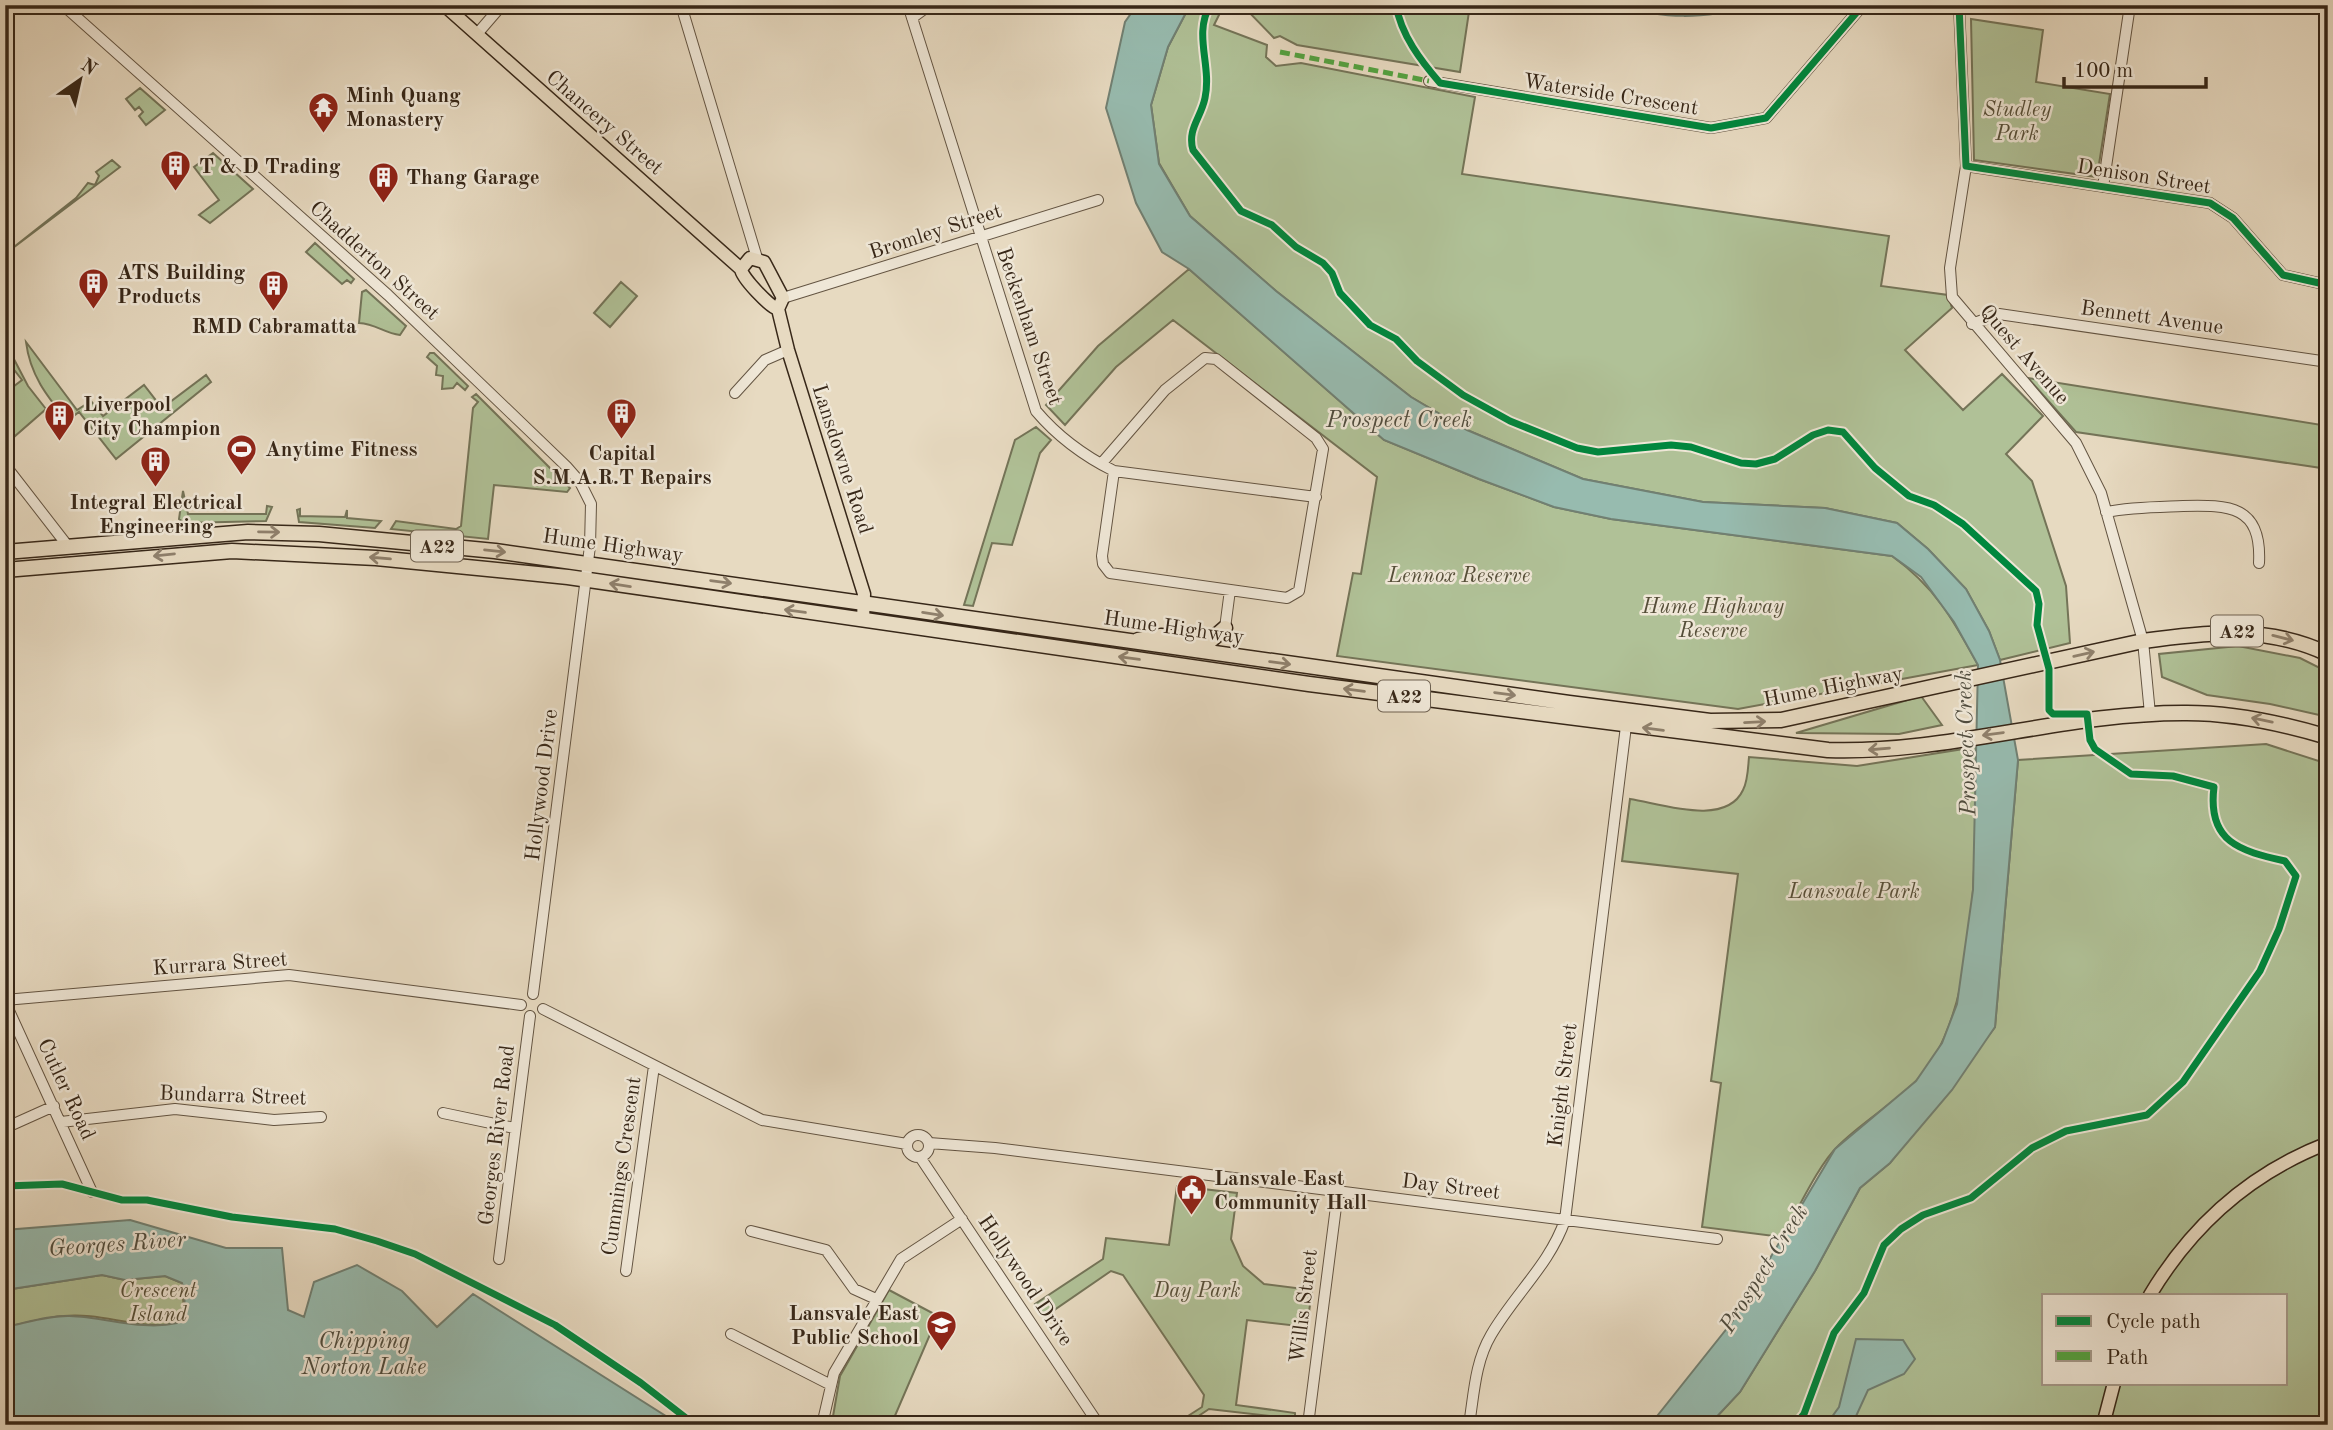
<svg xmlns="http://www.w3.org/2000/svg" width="2333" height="1430" font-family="'Old Standard TT',serif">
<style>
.green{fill:#b0c197;stroke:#747458;stroke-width:2;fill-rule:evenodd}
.water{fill:#97bbaf;stroke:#718073;stroke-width:2}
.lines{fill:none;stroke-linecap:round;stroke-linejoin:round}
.minor-casing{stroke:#635442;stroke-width:12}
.major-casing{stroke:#372718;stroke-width:15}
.highway-casing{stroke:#372718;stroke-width:17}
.minor{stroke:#efe7d7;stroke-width:10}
.major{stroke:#e7dac1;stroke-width:12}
.highway{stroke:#e7dac1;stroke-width:14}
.quiet{stroke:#53a340;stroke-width:5;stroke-dasharray:10 5;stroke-linecap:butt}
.cycleway-casing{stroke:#efe7d7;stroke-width:11}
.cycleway{stroke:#00873e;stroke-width:7}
.oneway{stroke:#8f806c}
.labels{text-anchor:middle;stroke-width:5;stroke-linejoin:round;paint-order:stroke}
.shield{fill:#efe7d7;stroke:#6e6151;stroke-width:2}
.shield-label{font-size:19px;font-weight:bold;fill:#372718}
.street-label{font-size:21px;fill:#372718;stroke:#efe7d7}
.poi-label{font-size:21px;font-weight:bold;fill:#372718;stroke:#efe7d7;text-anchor:start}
.park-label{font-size:21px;font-style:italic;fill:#554e38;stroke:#efe7d7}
.water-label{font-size:23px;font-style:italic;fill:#4f4c3e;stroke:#efe7d7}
</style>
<rect width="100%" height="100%" fill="#e7dac1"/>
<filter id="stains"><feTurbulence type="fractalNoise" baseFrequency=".00286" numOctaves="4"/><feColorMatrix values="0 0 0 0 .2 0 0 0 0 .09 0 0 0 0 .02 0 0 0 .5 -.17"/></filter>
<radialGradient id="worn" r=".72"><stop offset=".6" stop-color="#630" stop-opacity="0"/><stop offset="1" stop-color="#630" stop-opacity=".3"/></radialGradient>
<path class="green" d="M1190,5H1224L1214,25L1267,45L1266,57L1276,66L1301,63L1475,97L1462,174L1889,236L1881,286L1948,295L1952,308L1905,350L1963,410L2002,374L2043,416L2006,454L2032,481L2066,586L2070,643L2000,660L1989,631L1966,589L1928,549L1897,523L1825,508L1703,502L1583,479L1467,430L1411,397L1276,291L1190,216L1159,163L1151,105L1168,47Z
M1242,5H1470L1460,72L1297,45L1280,36L1274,38Z
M1971,19L2043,30L2036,82L2110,94L2097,177L1974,160Z
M140,88L165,110L146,125L139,116L143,112L139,107L135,110L126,99Z
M213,153L253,189L210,223L199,215L219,200L194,167Z
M112,160L120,167L5,254L76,198L88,183L95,185L99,176L96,172Z
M315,243L354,279L351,283L347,280L342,284L306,252Z
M1189,269L1384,440L1479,479L1554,507L1611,519L1892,556C1935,587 1953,619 1978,665L1738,709L1337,656L1353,573L1361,574L1377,477L1173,320L1116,367L1065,425L1046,405L1098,346Z
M621,282L637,296L610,327L594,313Z
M366,290L406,326L400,335C384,333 376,324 359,323L362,292Z
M5,342L28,386L46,409L7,443L5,393L22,380L5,358Z
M26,342L77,410L91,401L103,416L144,385L162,408L206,375L211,382L116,459L79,412L67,421C47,396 30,375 26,342Z
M430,353H434L468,386L465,390L457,383L453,388L442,389L443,376L436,375L437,366L427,357Z
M2028,378L2328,426V469L2076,432Z
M476,394L570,488L567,492L494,485L488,539L391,529L396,521L456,529L461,526L473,408L478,402L472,397Z
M1036,427L1051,440L1040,453L1012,545L992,543L973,606L964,605L1015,440Z
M183,491L188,514H266L267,506L272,507L266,521L184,523L179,519Z
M300,509V516L345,517L347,510V518L381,521L375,528L299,522L297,510Z
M2238,646L2300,658L2328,672V717L2270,704L2207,695L2162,677L2159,654Z
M1921,696L1942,725L1899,734L1796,733Z
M2266,744L2328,764V1425H1709L1740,1392L1815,1271L1860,1188L1890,1163L1995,1027L2018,760ZM2044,1295H2286V1383H2044Z
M1976,747C1974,839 1983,1013 1916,1081C1892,1105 1862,1122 1838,1146C1818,1165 1797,1212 1782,1237L1702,1227L1721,1083L1711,1081L1738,874L1622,861L1630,799C1662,804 1726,827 1743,790C1748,781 1748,767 1749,757L1857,766Z
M1177,1186L1237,1193L1231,1239L1243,1266L1264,1284L1312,1290L1307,1327L1247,1320L1236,1405L1295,1413V1419L1209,1409L1185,1425H1174L1202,1407L1204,1395L1123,1275L1111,1271L1044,1317L1035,1304L1103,1259L1106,1238L1169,1245Z
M102,1275L125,1280L165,1276L182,1283L184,1311L177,1323C140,1331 102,1312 64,1316C45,1317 24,1324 5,1327V1290Z
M889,1290L938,1316L894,1418L832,1422L840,1376Z"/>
<path class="water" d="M1137,5H1190L1168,47L1151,105L1159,164L1190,216L1276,291L1411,397L1467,430L1583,479L1703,502L1825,508L1897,523L1928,549L1966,589L1989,631L2000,660L2018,760L1995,1027L1952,1090L1890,1163L1860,1188L1815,1271L1740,1392L1709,1425H1650L1732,1322L1835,1149L1916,1081L1942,1043L1957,1004L1973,890L1978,665L1954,622L1921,577L1892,556L1611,519L1554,507L1479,479L1384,440L1189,269L1162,252L1136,203L1106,108L1125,22Z
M1611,5H1756C1700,20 1667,19 1611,5Z
M130,1220L226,1248H282L288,1310L304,1317L314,1282L357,1265L402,1291L437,1327L473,1294L680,1425H5V1327C26,1323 49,1315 70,1316C105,1317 143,1331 177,1323C186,1309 186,1299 182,1283L165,1276L125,1280L102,1275L5,1290V1230Z
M1856,1339L1903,1340L1915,1359L1904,1374L1868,1390L1852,1425H1826L1839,1407Z"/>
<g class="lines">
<defs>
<path id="minor" d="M63,5L388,295L566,466L580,482L591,504L590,546L533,994
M681,5L757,258
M908,5L1036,411C1058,437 1084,456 1114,471L1316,497
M1959,5L1966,166L1950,268L1952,297L2076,443L2101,493L2143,641L2150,714
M912,18L930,5
M477,34L502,5
M1429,81L1711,128L1766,118L1863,5
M1966,166L2210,203L2233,218L2283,275L2328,285
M2103,187L2130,5
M783,298L1098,200
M1972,324L1999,314L2328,362
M735,393L765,360L788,350
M1101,464L1165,390L1205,358L1216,359L1316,438L1323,449L1299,591L1287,598L1110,573L1103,564L1102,556L1114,471
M5,465L67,545
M2106,512C2132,507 2157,507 2183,506C2229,505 2262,505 2259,563
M1225,628L1230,590
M5,1000L289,975L521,1005
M5,1002L92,1192
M543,1009L762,1120L907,1144
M443,1113L514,1128
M61,1122L175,1109L274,1120L321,1117
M5,1128L54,1106
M907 1146a11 11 0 1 1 22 0a11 11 0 1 1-22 0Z
M929,1143L995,1148L1717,1239
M920,1157L1099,1425
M751,1231L826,1250L854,1289L876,1299
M499,1259L530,1016
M626,1271L654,1066
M731,1334L831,1385
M822,1425L834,1373L901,1259L962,1219
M1308,1425L1338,1191
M1469,1425C1474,1394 1475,1362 1491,1335C1514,1295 1550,1264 1565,1220L1626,726"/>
<path id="major" d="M444,5L741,269
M741,269L750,258L764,262L783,298L778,309
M741,269C742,278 770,307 778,309
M778,309L788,350L864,594L863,620
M2150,1295C2192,1225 2250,1173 2328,1143
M2103,1425L2114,1383"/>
<path id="highway" d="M5,552L248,532L319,534L495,551L1569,703L1710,721L1781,720L2143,641C2207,632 2267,625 2328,654
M5,570L232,551L376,558L568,577L1309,684L1828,750C1949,754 2066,712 2187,713C2235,713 2281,723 2328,737
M1138,640L1161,636L1210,641L1225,628"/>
</defs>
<use href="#minor" class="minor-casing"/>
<use href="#major" class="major-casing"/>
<use href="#highway" class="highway-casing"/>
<use href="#minor" class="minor"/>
<use href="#major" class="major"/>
<use href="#highway" class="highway"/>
<path class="quiet" d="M1280,52L1429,81"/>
<defs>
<path id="cycleway" d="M1210,5C1193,35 1212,65 1205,98C1201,118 1187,129 1193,150L1241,211L1272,225L1296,247L1323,263L1332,273L1340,293L1370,325L1396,339L1417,361L1463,395L1510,421L1577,448L1598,452L1671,445L1691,447L1741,463L1756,464L1775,459L1813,435L1828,430L1843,432L1875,468L1909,496L1934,505L1963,524L2036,591L2039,604L2037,625L2049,669V710L2053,714H2087L2090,740L2095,749L2131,774L2173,776L2214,787C2207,842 2240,851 2285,861L2296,876L2279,929L2260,971L2183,1082L2147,1115L2066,1131L2032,1148L1971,1198L1923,1215L1901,1229L1884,1245L1864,1293L1834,1333L1804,1414L1795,1425
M1396,5C1401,35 1421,61 1440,83L1711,128L1766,118L1863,5
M1959,5L1966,166L2210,203L2233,218L2283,275L2328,285
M5,1186L62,1184L122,1200H147L232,1217L335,1229L377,1241L415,1254L555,1325L641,1383L695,1425"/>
</defs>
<use href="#cycleway" class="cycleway-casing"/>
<use href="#cycleway" class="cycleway"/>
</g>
<defs><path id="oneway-shaft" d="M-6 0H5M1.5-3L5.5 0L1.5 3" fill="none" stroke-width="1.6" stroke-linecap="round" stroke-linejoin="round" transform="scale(1.75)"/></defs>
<g class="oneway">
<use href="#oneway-shaft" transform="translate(269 532) rotate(1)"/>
<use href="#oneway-shaft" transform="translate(495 551) rotate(6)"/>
<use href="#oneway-shaft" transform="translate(164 555) rotate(174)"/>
<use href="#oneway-shaft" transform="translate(380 558) rotate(-175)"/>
<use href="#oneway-shaft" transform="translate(721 582) rotate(8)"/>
<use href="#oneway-shaft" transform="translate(620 585) rotate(-171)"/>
<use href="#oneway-shaft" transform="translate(795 611) rotate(-172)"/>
<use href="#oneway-shaft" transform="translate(933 614) rotate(9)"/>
<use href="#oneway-shaft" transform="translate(2283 638) rotate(14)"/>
<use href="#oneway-shaft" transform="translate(2084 654) rotate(-13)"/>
<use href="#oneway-shaft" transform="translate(1129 658) rotate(-172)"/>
<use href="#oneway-shaft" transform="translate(1280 663) rotate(8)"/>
<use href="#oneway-shaft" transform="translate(1354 690) rotate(-173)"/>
<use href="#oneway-shaft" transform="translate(1505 694) rotate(8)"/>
<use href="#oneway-shaft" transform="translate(2262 720) rotate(-168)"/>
<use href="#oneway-shaft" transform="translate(1755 722) rotate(-3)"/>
<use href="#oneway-shaft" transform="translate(1653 729) rotate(-173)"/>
<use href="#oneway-shaft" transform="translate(1993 734) rotate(172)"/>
<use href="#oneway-shaft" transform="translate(1879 749) rotate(175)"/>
</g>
<defs>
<symbol id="temple-pin" viewBox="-11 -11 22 30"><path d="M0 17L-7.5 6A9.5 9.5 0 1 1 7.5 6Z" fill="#8f2418" stroke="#efe7d7"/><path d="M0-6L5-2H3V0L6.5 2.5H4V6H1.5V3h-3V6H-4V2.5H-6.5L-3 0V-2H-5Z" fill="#fff"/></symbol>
<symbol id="building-pin" viewBox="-11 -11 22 30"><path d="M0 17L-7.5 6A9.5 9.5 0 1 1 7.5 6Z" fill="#8f2418" stroke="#efe7d7"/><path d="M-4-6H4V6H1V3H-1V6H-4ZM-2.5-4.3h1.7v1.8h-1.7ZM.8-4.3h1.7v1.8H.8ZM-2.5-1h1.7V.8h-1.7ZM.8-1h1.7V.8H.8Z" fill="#fff"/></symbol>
<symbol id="stadium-pin" viewBox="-11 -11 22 30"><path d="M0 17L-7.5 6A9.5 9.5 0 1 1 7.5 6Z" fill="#8f2418" stroke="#efe7d7"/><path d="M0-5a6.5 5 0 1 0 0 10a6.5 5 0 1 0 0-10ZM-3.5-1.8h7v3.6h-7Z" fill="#fff"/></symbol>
<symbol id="civic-pin" viewBox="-11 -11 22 30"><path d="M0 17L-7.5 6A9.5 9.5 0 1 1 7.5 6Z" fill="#8f2418" stroke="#efe7d7"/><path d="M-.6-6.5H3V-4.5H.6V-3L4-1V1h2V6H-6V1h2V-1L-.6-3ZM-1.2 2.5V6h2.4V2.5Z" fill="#fff"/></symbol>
<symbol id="school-pin" viewBox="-11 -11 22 30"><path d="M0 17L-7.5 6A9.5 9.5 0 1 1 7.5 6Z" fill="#8f2418" stroke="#efe7d7"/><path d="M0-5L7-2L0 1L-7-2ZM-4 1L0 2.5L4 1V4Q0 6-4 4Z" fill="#fff"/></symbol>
</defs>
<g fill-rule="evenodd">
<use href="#temple-pin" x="306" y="90" width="35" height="47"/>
<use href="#building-pin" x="158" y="148" width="35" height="47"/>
<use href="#building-pin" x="366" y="160" width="35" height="47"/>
<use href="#building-pin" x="76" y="266" width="35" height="47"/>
<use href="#building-pin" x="256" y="268" width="35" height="47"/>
<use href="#building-pin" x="604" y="396" width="35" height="47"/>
<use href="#building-pin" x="42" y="398" width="35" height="47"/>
<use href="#stadium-pin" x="224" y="432" width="35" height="47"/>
<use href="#building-pin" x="138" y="444" width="35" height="47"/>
<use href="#civic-pin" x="1174" y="1172" width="35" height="47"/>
<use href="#school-pin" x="924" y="1308" width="35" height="47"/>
</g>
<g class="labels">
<g class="shield">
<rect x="411" y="530.5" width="52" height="31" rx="5"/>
<rect x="2211" y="615.5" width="52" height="31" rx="5"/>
<rect x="1378" y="680.5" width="52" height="31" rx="5"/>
</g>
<g class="shield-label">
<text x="437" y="553">A22</text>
<text x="2237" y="638">A22</text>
<text x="1404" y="703">A22</text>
</g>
<g class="street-label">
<text transform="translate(1611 94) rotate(9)" y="7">Waterside Crescent</text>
<text transform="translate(605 122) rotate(41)" y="7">Chancery Street</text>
<text transform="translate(2144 176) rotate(9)" y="7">Denison Street</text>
<text transform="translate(935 231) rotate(-18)" y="7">Bromley Street</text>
<text transform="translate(375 260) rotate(42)" y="7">Chadderton Street</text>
<text transform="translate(2152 317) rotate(8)" y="7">Bennett Avenue</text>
<text transform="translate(1030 326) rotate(71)" y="7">Beckenham Street</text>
<text transform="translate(2025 354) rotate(49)" y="7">Quest Avenue</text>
<text transform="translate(843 459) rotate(72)" y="7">Lansdowne Road</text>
<text transform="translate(613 545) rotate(8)" y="7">Hume Highway</text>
<text transform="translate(1174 627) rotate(8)" y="7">Hume Highway</text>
<text transform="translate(1833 686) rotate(-11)" y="7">Hume Highway</text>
<text transform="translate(541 785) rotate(-83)" y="7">Hollywood Drive</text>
<text transform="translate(220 963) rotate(-4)" y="7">Kurrara Street</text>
<text transform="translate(1562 1085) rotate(-83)" y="7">Knight Street</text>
<text transform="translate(67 1089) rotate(65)" y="7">Cutler Road</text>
<text transform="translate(233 1095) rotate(2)" y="7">Bundarra Street</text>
<text transform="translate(496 1135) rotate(-83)" y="7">Georges River Road</text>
<text transform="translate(621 1166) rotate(-82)" y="7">Cummings Crescent</text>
<text transform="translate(1451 1186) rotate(7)" y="7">Day Street</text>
<text transform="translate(1026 1280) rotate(56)" y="7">Hollywood Drive</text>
<text transform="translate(1303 1306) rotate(-83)" y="7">Willis Street</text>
</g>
<g class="poi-label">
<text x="346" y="102">Minh Quang<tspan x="346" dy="24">Monastery</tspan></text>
<text x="199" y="173">T &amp; D Trading</text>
<text x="406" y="184">Thang Garage</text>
<text x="117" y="279">ATS Building<tspan x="117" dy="24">Products</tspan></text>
<text x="274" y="333" text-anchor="middle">RMD Cabramatta</text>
<text x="83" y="411">Liverpool<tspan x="83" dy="24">City Champion</tspan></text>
<text x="265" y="456">Anytime Fitness</text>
<text x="622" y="460" text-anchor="middle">Capital<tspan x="622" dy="24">S.M.A.R.T Repairs</tspan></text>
<text x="156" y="509" text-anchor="middle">Integral Electrical<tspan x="156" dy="24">Engineering</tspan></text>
<text x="1214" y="1185">Lansvale East<tspan x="1214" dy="24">Community Hall</tspan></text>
<text x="919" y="1320" text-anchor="end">Lansvale East<tspan x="919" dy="24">Public School</tspan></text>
</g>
<g class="park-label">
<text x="2017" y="116">Studley<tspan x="2017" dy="24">Park</tspan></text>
<text x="1459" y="582">Lennox Reserve</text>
<text x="1713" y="613">Hume Highway<tspan x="1713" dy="24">Reserve</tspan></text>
<text x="1854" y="898">Lansvale Park</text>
<text x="158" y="1297">Crescent<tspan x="158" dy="24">Island</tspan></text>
<text x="1197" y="1297">Day Park</text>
</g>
<g class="water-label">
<text x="1399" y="427">Prospect Creek</text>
<text transform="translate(1965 743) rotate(-92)" y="8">Prospect Creek</text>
<text transform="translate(117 1243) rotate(-4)" y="8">Georges River</text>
<text transform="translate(1763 1268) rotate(-58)" y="8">Prospect Creek</text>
<text x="364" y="1348">Chipping<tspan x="364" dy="26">Norton Lake</tspan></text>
</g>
</g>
<rect width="2333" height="1430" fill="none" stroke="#e7dac1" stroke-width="28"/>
<rect x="7" y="7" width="2319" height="1416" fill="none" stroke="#372718" stroke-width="3.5"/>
<rect x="14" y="14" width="2305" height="1402" fill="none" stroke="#372718" stroke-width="2"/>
<rect x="2042" y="1294" width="245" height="91" fill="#efe7d7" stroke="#a59a8b" stroke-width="2"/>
<rect x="2056" y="1316" width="35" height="10" fill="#00873e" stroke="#a59a8b" stroke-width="2"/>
<text x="2106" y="1328" font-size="21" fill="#372718">Cycle path</text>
<rect x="2056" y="1351" width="35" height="10" fill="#53a340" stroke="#a59a8b" stroke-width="2"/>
<text x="2106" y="1364" font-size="21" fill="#372718">Path</text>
<g transform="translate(80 80) rotate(34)" stroke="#efe7d7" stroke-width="5" paint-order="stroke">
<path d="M0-5L12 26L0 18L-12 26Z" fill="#372718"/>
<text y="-10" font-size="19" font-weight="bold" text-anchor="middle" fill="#372718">N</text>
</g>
<path d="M2064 77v10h142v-10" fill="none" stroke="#372718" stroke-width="3.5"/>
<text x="2074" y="77" font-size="21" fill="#372718" stroke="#efe7d7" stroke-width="5" paint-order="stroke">100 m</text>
<rect width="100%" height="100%" filter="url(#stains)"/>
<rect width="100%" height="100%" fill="url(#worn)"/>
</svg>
